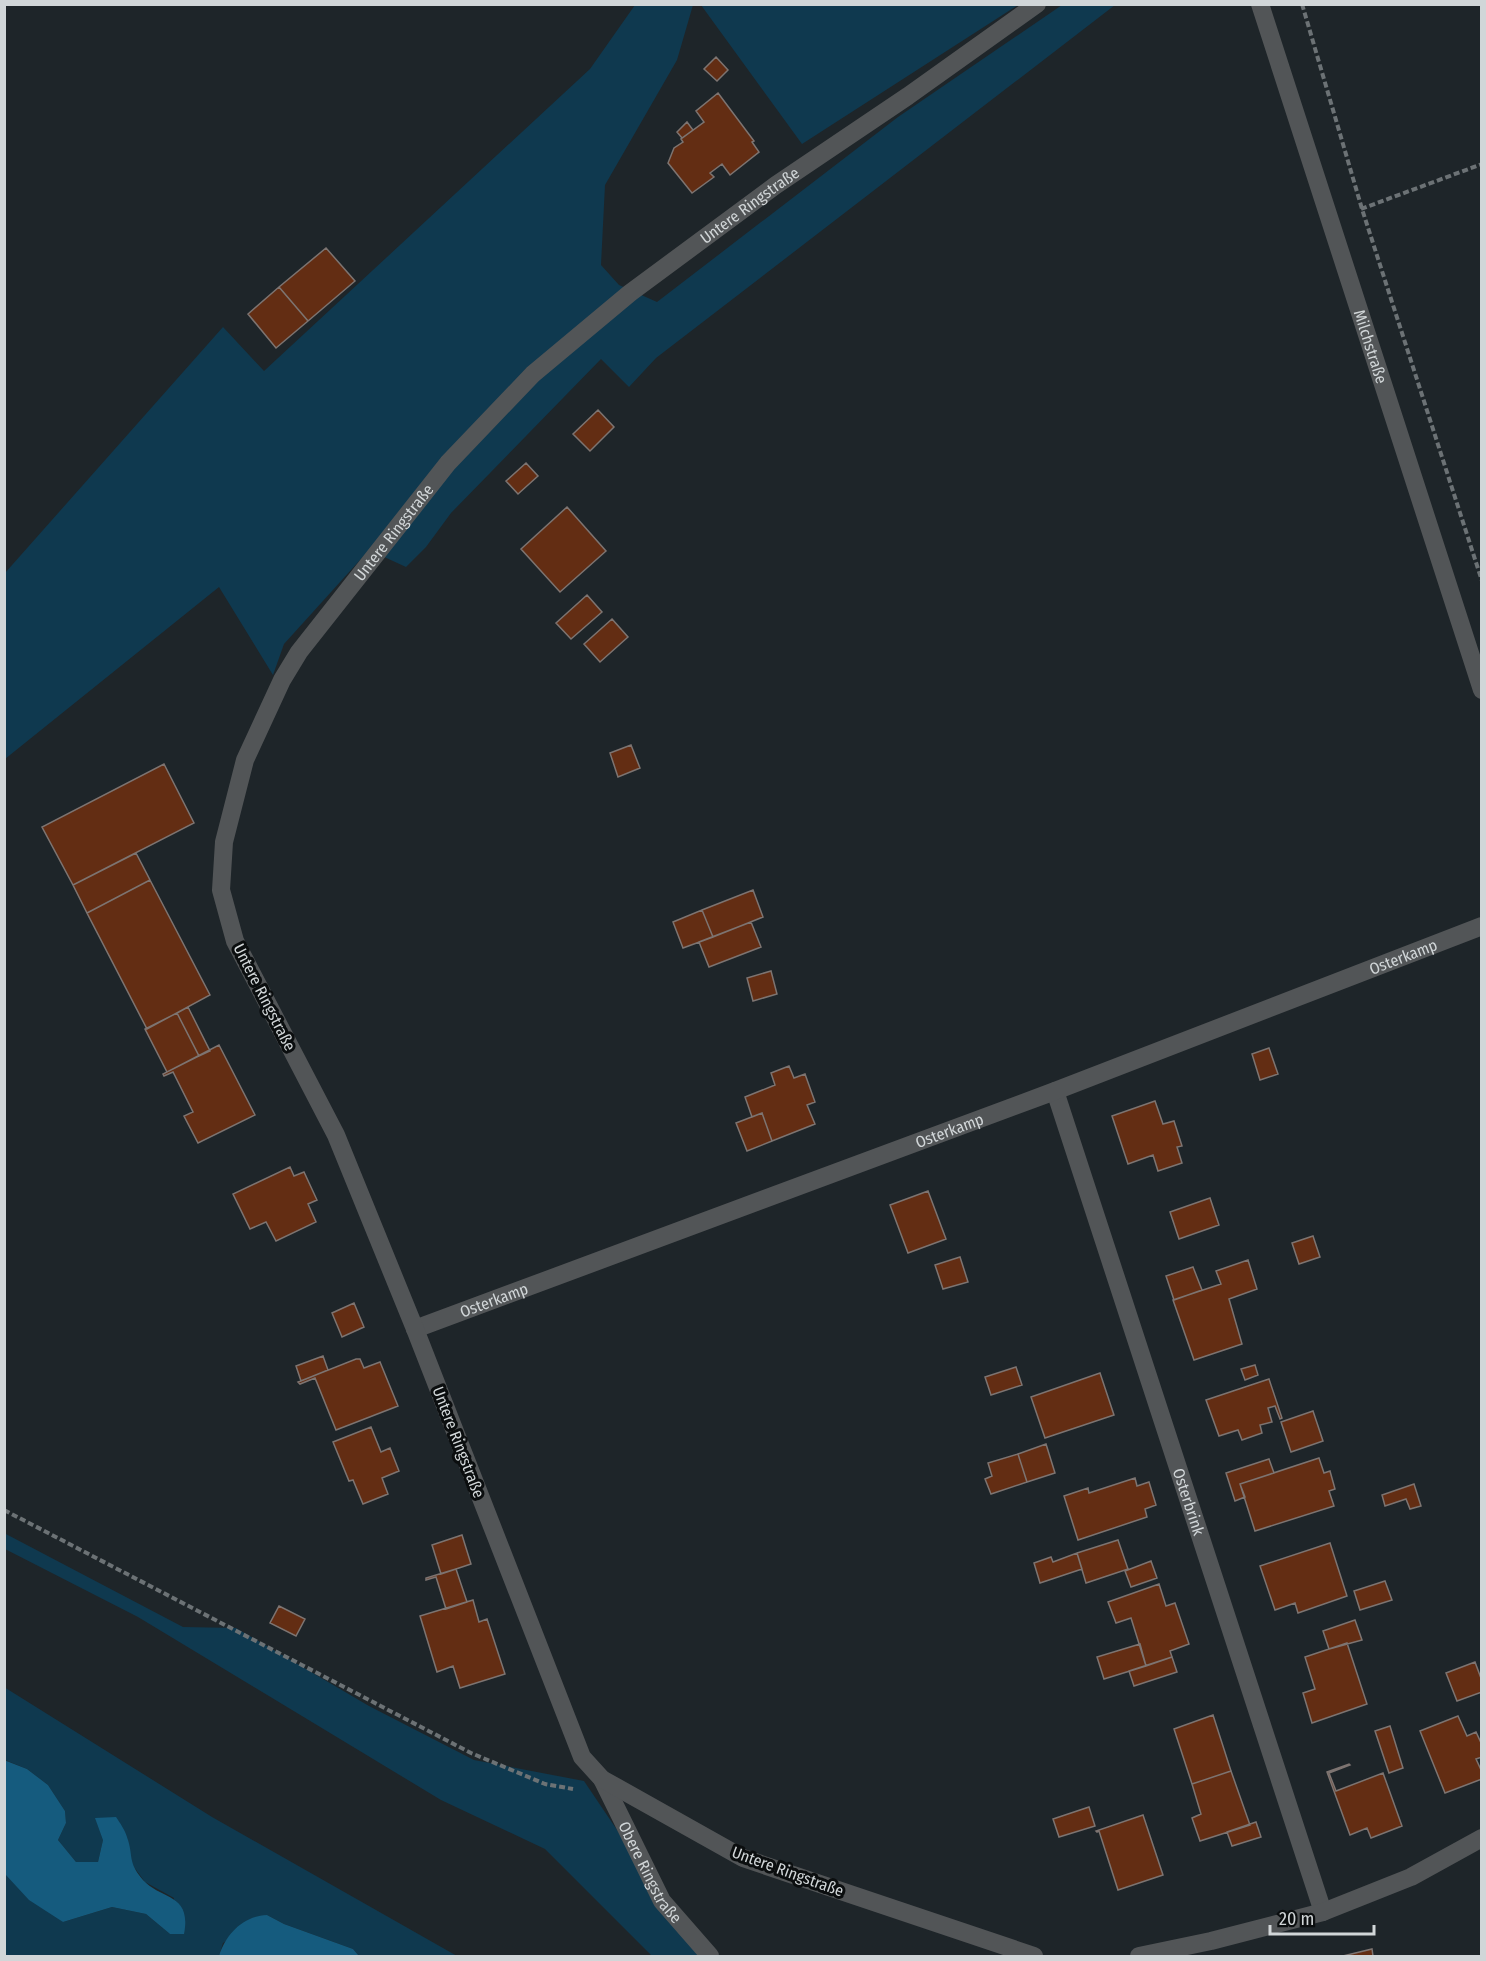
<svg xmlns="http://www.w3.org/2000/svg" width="1486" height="1961" font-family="'Fira Sans Condensed',sans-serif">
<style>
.green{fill:#0f394f}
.water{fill:#155b7e}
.building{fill:#632d13;stroke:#7d7471;stroke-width:1.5}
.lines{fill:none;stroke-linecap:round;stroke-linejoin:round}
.path{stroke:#6c7275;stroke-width:4;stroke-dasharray:6 3;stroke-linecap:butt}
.minor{stroke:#525557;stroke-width:18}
.labels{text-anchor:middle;stroke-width:6;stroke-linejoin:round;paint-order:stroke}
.street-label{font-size:16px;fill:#d1d6d8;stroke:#0b0e0f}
</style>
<rect width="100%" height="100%" fill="#1e2529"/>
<path class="green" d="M635,5H693L677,60L605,185L601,265L619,285L657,302L898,117L1062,5H1115L656,358L629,387L601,359L451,513L426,547L406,567L369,550L284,644L273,675L219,587L5,759V573L223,327L264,371L590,69Z
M701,5H1018L802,144Z
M4,1533L183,1627L236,1628L369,1706L474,1760L584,1781L702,1956H652L545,1849L441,1800L138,1617L5,1549Z
M4,1687L212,1817L457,1956H359L353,1949L284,1924L267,1915L223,1943L219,1956H5V1874L63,1922L112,1907L146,1914L170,1934L174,1898L145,1882L131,1863L127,1837L103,1840L98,1862H76L58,1840L66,1823L65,1811L48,1785L27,1769L5,1760Z"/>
<path class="water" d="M4,1760L27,1769L48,1785L65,1811L66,1823L58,1840L76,1862H98L103,1840L95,1818L116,1817C120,1823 125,1830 127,1837C134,1857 127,1861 143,1880C161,1900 192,1893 184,1934H170L146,1914L112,1907L63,1922L29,1900L5,1874Z
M267,1915L284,1924L353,1949L359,1956H219C226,1934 243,1916 267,1915Z"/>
<path class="building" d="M716,57L728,70L717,81L704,69Z
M718,93L754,141L752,142L759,152L730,175L722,164L710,173L714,177L692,193L668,163L674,148L683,142L681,139L704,122L696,111Z
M687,122L693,130L682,138L677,132Z
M326,248L355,281L308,321L279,287Z
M279,287L308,321L276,348L248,314Z
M598,410L614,427L590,451L573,434Z
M526,463L538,476L518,494L506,481Z
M567,507L606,551L560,592L521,549Z
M587,595L602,612L571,639L556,623Z
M612,619L628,637L600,662L584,644Z
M631,745L640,768L618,777L610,753Z
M164,764L194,823L73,885L42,827Z
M136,853L150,880L87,913L73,885Z
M150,880L210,995L147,1029L87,913Z
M753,890L763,917L713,937L702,910Z
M702,910L713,937L683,948L673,922Z
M751,922L761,947L709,967L699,942Z
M771,971L777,994L753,1001L747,978Z
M188,1007L210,1051L199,1056L177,1013Z
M177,1013L199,1056L167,1072L145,1029Z
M219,1045L255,1115L198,1143L184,1116L193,1112L173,1072L164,1076L163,1074Z
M1269,1048L1278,1074L1260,1080L1252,1054Z
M789,1066L794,1078L805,1074L815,1102L807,1105L815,1124L772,1141L762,1113L752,1117L745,1097L775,1085L771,1073Z
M1155,1101L1163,1124L1174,1121L1182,1146L1177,1147L1182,1163L1158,1171L1153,1155L1128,1164L1112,1116Z
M762,1113L772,1141L747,1151L736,1123Z
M290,1167L294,1176L304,1172L317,1200L308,1204L316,1222L276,1241L266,1222L250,1229L233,1194Z
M928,1191L946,1239L908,1253L890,1205Z
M1210,1198L1219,1225L1179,1239L1170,1212Z
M1313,1236L1320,1257L1299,1264L1292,1243Z
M960,1257L968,1282L943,1289L935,1265Z
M1248,1260L1257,1289L1229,1299L1242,1344L1194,1360L1173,1300L1221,1284L1216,1271Z
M1193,1267L1202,1290L1174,1300L1166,1276Z
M354,1303L364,1327L342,1337L332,1313Z
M323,1356L328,1370L301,1381L296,1366Z
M356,1359H360L364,1368L380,1362L398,1406L336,1430L315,1378L300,1384L298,1382Z
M1255,1365L1258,1375L1245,1380L1241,1369Z
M1016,1367L1022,1385L991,1395L985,1377Z
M1100,1373L1114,1415L1045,1438L1031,1397Z
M1269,1379L1282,1418L1280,1419L1275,1406L1268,1408L1272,1422L1260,1425L1262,1433L1242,1440L1238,1430L1219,1436L1206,1400Z
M1313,1411L1323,1441L1291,1452L1281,1422Z
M371,1427L381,1452L390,1448L399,1471L382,1478L388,1494L363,1504L353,1480L349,1481L333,1442Z
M1046,1444L1055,1473L1027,1482L1018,1454Z
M1018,1454L1027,1482L991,1494L985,1479L992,1476L988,1463Z
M1319,1458L1324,1473L1330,1471L1335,1489L1329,1491L1334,1506L1255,1531L1240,1484Z
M1269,1459L1274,1473L1240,1484L1245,1497L1235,1501L1226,1473Z
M1135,1478L1137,1486L1149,1482L1156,1505L1145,1509L1147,1517L1078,1540L1064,1496L1088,1488L1089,1493Z
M1414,1484L1421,1506L1410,1509L1406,1499L1385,1506L1382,1495Z
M462,1535L471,1564L441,1574L432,1545Z
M1118,1540L1128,1569L1086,1583L1077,1553Z
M1330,1543L1347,1596L1298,1613L1295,1603L1275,1610L1260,1566Z
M1077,1553L1082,1569L1040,1583L1034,1563L1051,1557L1053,1562Z
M1151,1561L1157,1578L1131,1587L1125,1571Z
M456,1569L467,1602L446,1609L436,1577L426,1580V1578Z
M1385,1581L1392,1600L1360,1610L1354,1591Z
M1159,1584L1166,1606L1175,1603L1189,1644L1170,1651L1172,1657L1146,1666L1131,1618L1116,1623L1108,1602Z
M473,1600L479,1622L487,1619L505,1674L460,1688L453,1666L437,1672L420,1616Z
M279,1606L305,1619L296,1636L270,1623Z
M1355,1620L1362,1640L1329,1649L1323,1631Z
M1347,1643L1367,1704L1312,1723L1303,1693L1315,1689L1305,1657Z
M1140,1644L1146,1666L1104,1679L1097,1657Z
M1172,1657L1177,1672L1134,1686L1129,1671Z
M1475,1662L1482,1681V1692L1457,1701L1446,1673Z
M1213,1715L1231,1771L1192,1784L1174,1729Z
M1458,1716L1467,1736L1476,1732L1482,1745V1757L1476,1759L1482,1772V1779L1445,1793L1420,1731Z
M1390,1726L1403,1768L1389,1773L1375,1731Z
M1349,1764L1350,1765L1329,1773L1336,1791L1383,1773L1402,1826L1371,1838L1367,1828L1350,1835L1327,1772Z
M1231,1771L1250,1825L1200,1841L1192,1818L1201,1814L1192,1784Z
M1089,1807L1095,1826L1059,1837L1053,1819Z
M1143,1815L1163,1875L1118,1890L1099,1831L1097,1832L1096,1831Z
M1256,1822L1261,1837L1232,1846L1227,1832Z
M1372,1949L1373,1956H1343Z"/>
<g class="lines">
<path class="path" d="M1302,4L1362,209L1482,581
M1361,209L1482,164
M4,1510L471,1753L545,1784L573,1789"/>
<g class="minor">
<path id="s1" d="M1260,4L1482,690"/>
<path id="s2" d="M1055,1091L1323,1912"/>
<path id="s3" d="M415,1329L1055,1091L1482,926"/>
<path id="s4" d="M602,1779L662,1901L710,1956"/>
<path id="s5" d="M1034,1956L743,1858L602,1779L582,1757L415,1329L336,1135L235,941L221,890L224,842L245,760L282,680L299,652L448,463L533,374L630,293L776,185L908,96L1037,4"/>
<path d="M1139,1956L1211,1941L1323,1912L1411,1877L1482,1838"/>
</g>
</g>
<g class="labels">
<g class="street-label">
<text dy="6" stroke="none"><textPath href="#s5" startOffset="2331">Untere Ringstraße</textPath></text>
<text dy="6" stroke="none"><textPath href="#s1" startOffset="360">Milchstraße</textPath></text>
<text dy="6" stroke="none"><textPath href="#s5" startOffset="1845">Untere Ringstraße</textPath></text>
<text dy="6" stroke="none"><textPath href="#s3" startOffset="1056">Osterkamp</textPath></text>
<text transform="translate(265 997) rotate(63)" y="6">Untere Ringstraße</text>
<text dy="6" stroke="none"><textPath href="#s3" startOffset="570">Osterkamp</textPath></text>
<text dy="6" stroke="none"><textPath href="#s3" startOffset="84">Osterkamp</textPath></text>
<text transform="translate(459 1442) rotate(69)" y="6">Untere Ringstraße</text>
<text dy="6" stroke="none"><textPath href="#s2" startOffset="432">Osterbrink</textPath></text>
<text dy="6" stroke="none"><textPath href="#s4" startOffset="105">Obere Ringstraße</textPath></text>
<text transform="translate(788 1871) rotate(20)" y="6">Untere Ringstraße</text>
</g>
</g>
<rect width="1486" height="1961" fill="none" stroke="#d1d6d8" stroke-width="12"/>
<path d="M1270 1925v9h104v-9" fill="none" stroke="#d1d6d8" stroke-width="3"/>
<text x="1279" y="1925" font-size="18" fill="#d1d6d8" stroke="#0b0e0f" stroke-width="4.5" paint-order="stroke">20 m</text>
</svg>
